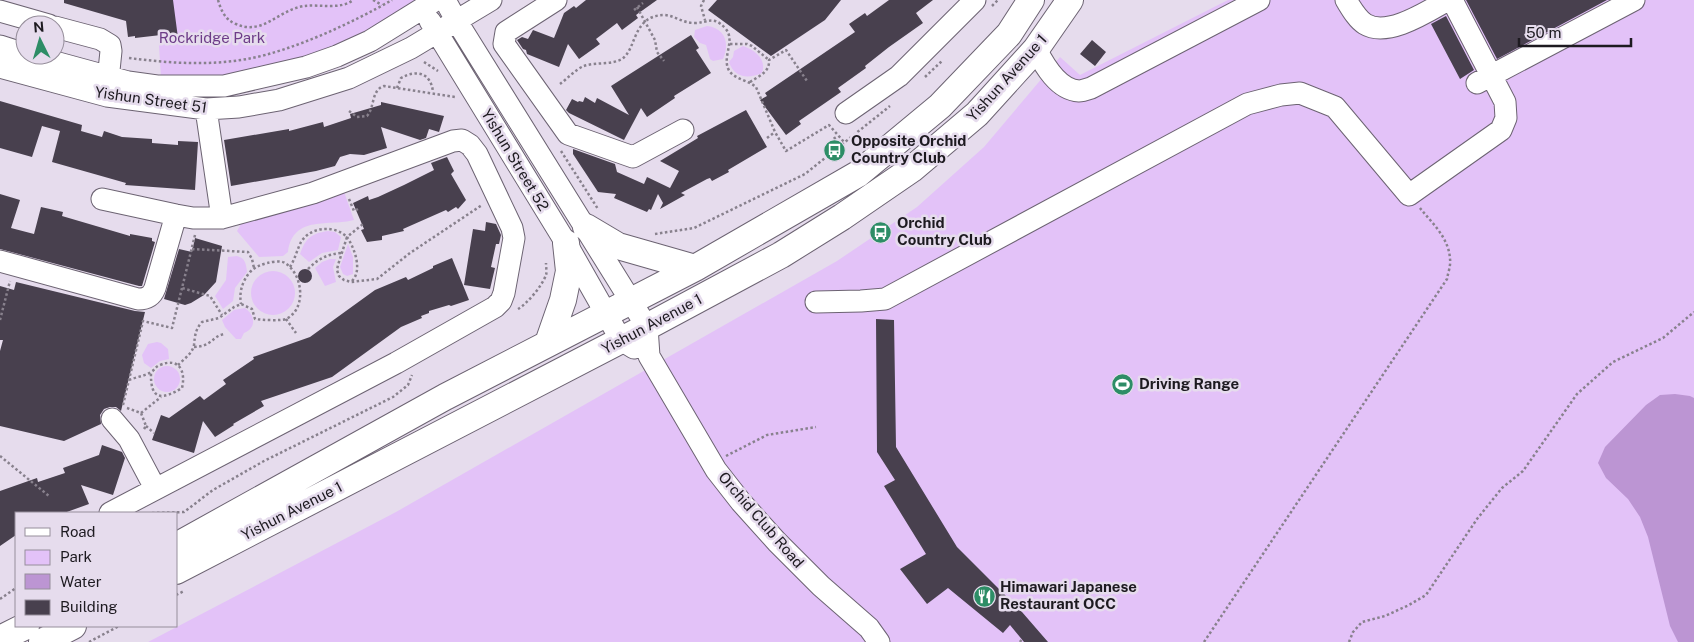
<svg xmlns="http://www.w3.org/2000/svg" width="1694" height="642" font-family="'Public Sans',sans-serif">
<style>
.green{fill:#e3c2f8}
.water{fill:#bc95d3}
.building{fill:#48404e}
.lines{fill:none;stroke-linecap:round;stroke-linejoin:round}
.minor-casing{stroke:#6c6372;stroke-width:23}
.major-casing{stroke:#6c6372;stroke-width:28}
.path{stroke:#88818d;stroke-width:2.5;stroke-dasharray:2.5 2.5;stroke-linecap:butt}
.minor{stroke:#fff;stroke-width:21}
.major{stroke:#fff;stroke-width:26}
.labels{text-anchor:middle;stroke-width:5;stroke-linejoin:round;paint-order:stroke}
.park-label{font-size:15px;fill:#6d3c88;stroke:#e6dced}
.street-label{font-size:15px;fill:#1d1a20;stroke:#e6dced}
.poi-label{font-size:15px;font-weight:bold;fill:#1d1a20;stroke:#e6dced;text-anchor:start}
</style>
<rect width="100%" height="100%" fill="#e6dced"/>
<path class="green" d="M156,0H421L374,27L325,52L221,78L161,77Z
M1228,0H1694V642H148L396,512L837,261L917,207L984,147L1060,57L1080,75Z
M707,26C725,28 730,43 723,59L713,61L710,59L706,45L700,43L694,37L695,30Z
M743,46C755,50 767,59 762,73C748,79 734,78 729,62L733,57L734,51Z
M343,189L354,220C330,227 293,214 288,252L283,256L259,257L237,231L242,222Z
M328,231L335,232L341,237L338,250L322,253L309,262L300,254C306,238 310,234 328,231Z
M348,244L353,257V274L347,276L343,274L340,267Z
M237,256C245,258 246,263 247,272L235,288L233,301L223,309L215,296L226,280L228,257Z
M330,259H336L333,267L336,282L325,286L315,268L322,262Z
M251 293a22 22 0 1 1 44 0a22 22 0 1 1-44 0Z
M245,308C255,315 257,328 244,333L241,339H236L225,327L222,320L234,310Z
M157,342L161,343L168,349L169,359L160,361L151,368L144,363L142,355L148,344Z
M154 379a13 13 0 1 1 26 0a13 13 0 1 1-26 0Z"/>
<path class="water" d="M1675,394L1690,396L1694,398V642H1678L1670,626L1648,537L1640,517L1628,499L1606,478L1598,463L1605,447L1646,405L1660,395Z"/>
<path class="building" d="M64,0H173L178,38L166,39L161,38V35L135,38V36L128,37L126,21L64,3Z
M586,0H657L636,15L638,18L622,30L617,23L596,39L600,44L579,59L568,44L559,67L527,54L526,50L523,49L517,40L522,37L528,39L533,30L554,38L564,13L574,6L576,8Z
M717,0H841L825,20L771,56L708,10Z
M889,0H933L916,13L923,23L889,47L865,66L866,68L838,88L841,92L799,121L801,124L786,135L760,100L767,96L765,93L855,32L849,24L865,13L867,16Z
M1466,0H1607L1497,59Z
M1446,16L1474,70L1460,79L1431,24Z
M691,35L699,48L696,50L711,73L674,96L675,98L647,117L641,108L624,140L569,113L566,110L572,99L578,102L579,101L583,102L585,97L595,103L597,98L629,115L611,86Z
M1092,40L1106,52L1095,66L1080,54Z
M0,101L82,125L81,131L102,137L104,131L122,137L152,139V143L178,145V141L198,142L195,190L125,185L126,183L52,162L60,131L42,126L32,157L0,148Z
M381,102L444,116L439,132L429,129L426,138L420,140L381,127L387,148L364,155L350,154L340,157L335,166L316,171L231,186L224,140L289,129V131L323,122L324,127L351,118L350,114L381,105Z
M746,110L767,147L728,170L729,172L712,181L710,178L707,179L681,193L685,195L660,209L663,203L658,194L651,210L649,209L647,212L614,198L616,194L598,192L573,154V149L615,164L617,172L644,184L647,177L670,188L679,171L660,161L698,138L697,136Z
M447,157L454,171L451,174L466,200L458,209L456,207L448,212L446,210L403,229L404,231L382,236V240L367,242L361,230L364,229L353,203L368,196L369,200L378,197L404,185L434,170L431,163Z
M0,194L20,200L11,228L34,234L41,207L63,212L62,216L130,236V234L152,238V241L155,242L142,286H139L0,249Z
M486,222L496,224L501,235L499,244H496L491,267L495,268L490,289L464,285L473,229L485,231Z
M195,238L222,246L216,282L204,295L191,303L185,305L164,299L179,249L192,252Z
M452,258L469,300L451,306L449,305L429,311V313L421,316L422,318L401,327L332,377L261,401L264,406L233,424L234,425L215,437L203,421L194,453L152,440L161,415L169,418L200,396L204,400L226,384L223,380L254,359L253,357L310,337L375,290L406,277L408,280L433,268V266Z
M298 276a7 7 0 1 1 14 0a7 7 0 1 1-14 0Z
M16,282L135,311L145,312L121,411L116,407H110L104,409L100,415L101,424L64,441L0,426V351L3,340H0V286L14,290Z
M876,319L894,320L896,447L957,547L1022,612L1048,642H1024L1010,625L1003,633L948,588L927,604L900,569L926,554L884,486L895,480L877,452Z
M102,445L122,452L125,458L113,495L81,485L89,504L64,513H16V535L0,546V491L37,478L38,482L65,473L63,468L99,455Z"/>
<g class="lines">
<defs>
<path id="minor" d="M445,0L456,20L647,327L649,356L716,470L741,502L777,542L821,586L869,628L879,642
M556,0L506,32L504,44L568,134L633,157L683,130
M1346,0C1351,8 1357,19 1365,24C1388,38 1428,11 1448,0
M0,11L49,25
M430,21L566,243L621,340L634,348
M55,27L100,39L110,45L111,51L107,90
M0,46L25,54
M1036,49C1044,65 1058,90 1079,91C1082,91 1088,89 1091,88L1259,0
M29,55L128,82L157,86H224L306,67L337,56L370,41L436,0
M0,67L107,96L206,109L239,107L279,100L349,78L411,48L491,0
M1477,83L1634,0
M206,109L222,218
M846,113L899,76L975,0
M102,199L176,215L193,218H222L313,193L453,141L462,140L470,145L477,154L512,228L514,238L504,293L501,301L495,307L396,363L110,513
M0,261L138,299C147,299 152,296 155,288L176,215
M816,302L861,301L885,299L1247,104L1281,95L1300,93L1335,107L1409,195L1501,130L1506,118L1505,102L1452,0
M112,419L129,439L155,488"/>
<path id="major" d="M586,227L618,246L695,268
M548,343L563,300L569,271L566,243
M176,546L445,397L695,268L858,174L940,106L1009,34L1031,0
M176,571L656,322L781,255L842,217L912,169L977,114L1036,49L1070,0
M0,639L26,626
M42,642L73,626"/>
</defs>
<use href="#minor" class="minor-casing"/>
<use href="#major" class="major-casing"/>
<path class="path" d="M218,0C221,10 225,20 236,24C263,36 278,10 304,6C319,4 341,10 353,0
M373,0L382,5
M704,0L701,6L705,20
M992,6L998,0
M637,7L655,40L657,52L664,61
M634,10L643,3
M730,44H747L752,46L769,60
M129,58C168,63 208,66 247,59C292,51 352,23 392,0
M424,62L438,71
M925,77L943,60
M750,82C759,76 770,72 769,60L786,50L807,81
M560,84C567,79 576,69 584,66C596,62 611,65 622,59C637,49 632,15 665,15C675,16 683,23 694,23C708,23 713,15 725,28C737,41 720,58 730,72C736,79 749,81 756,87L775,132L786,151L829,125L844,142
M397,88L401,78C417,69 431,73 433,92
M349,111L357,117L367,116C375,107 371,90 384,86L455,97
M834,137L840,146
M767,138L775,132
M561,151L598,209
M349,199L354,211L358,209
M655,234L694,228L805,174L890,106
M195,235L182,288L210,296L222,315
M192,249L248,252L252,259L254,268
M290,267C295,259 297,250 301,242C311,226 335,225 347,237L338,265L337,270L339,276L344,280L351,282L377,279L410,253L482,205
M308,269C318,259 327,254 342,253
M352,281C363,270 354,247 347,237L363,224
M518,309C527,304 542,286 546,275C547,272 546,267 546,263
M286,319L296,333
M0,320L10,281
M194,347C213,346 211,337 224,334
M178,365C184,359 192,354 194,345C195,336 195,330 202,322L219,318L234,307L241,304L252,309L255,319C261,320 281,321 286,319C307,309 303,274 285,263C280,260 272,262 267,263C260,265 255,267 250,272C242,282 239,292 241,304
M129,380C136,377 145,376 151,372C155,370 156,366 160,365C179,357 186,371 182,388C162,400 150,401 151,372
M123,405L143,321L172,328L182,288
M127,408L141,413L146,426L144,429
M141,413L161,397
M146,426L154,433
M0,456L49,496
M726,456L767,435L816,427
M152,513L184,512L213,490L264,461L393,397L408,385L412,375
M176,595L184,591
M0,599L16,588
M89,642L119,626
M1020,642L1022,639
M1204,642L1447,279C1448,273 1451,265 1450,259C1449,238 1432,223 1420,208
M1349,642L1353,632L1362,622L1385,616L1409,605L1426,595L1477,519L1502,488L1523,471L1577,394L1613,362L1663,338L1694,312"/>
<use href="#minor" class="minor"/>
<use href="#major" class="major"/>
</g>
<defs>
<symbol id="bus-disc" viewBox="-11 -11 22 22"><circle r="9.5" fill="#2d8d66" stroke="#e6dced"/><path d="M-5-6H5V4H4V6H2V4H-2V6H-4V4H-5ZM-3.5-4V0h7V-4ZM-3.5 1.2v1.5H-2V1.2ZM2 1.2v1.5H3.5V1.2Z" fill="#fff"/></symbol>
<symbol id="stadium-disc" viewBox="-11 -11 22 22"><circle r="9.5" fill="#2d8d66" stroke="#e6dced"/><path d="M0-5a6.5 5 0 1 0 0 10a6.5 5 0 1 0 0-10ZM-3.5-1.8h7v3.6h-7Z" fill="#fff"/></symbol>
<symbol id="restaurant-disc" viewBox="-11 -11 22 22"><circle r="9.5" fill="#2d8d66" stroke="#e6dced"/><path d="M-5-6h1v4h1v-4h1v4h1v-4h1v5L-1.5 .5V6h-2V.5L-5-1ZM5-6V6H3V1.5H1.5Q1.5-4 5-6Z" fill="#fff"/></symbol>
</defs>
<g fill-rule="evenodd">
<use href="#bus-disc" x="822" y="138" width="25" height="25"/>
<use href="#bus-disc" x="868" y="220" width="25" height="25"/>
<use href="#stadium-disc" x="1110" y="372" width="25" height="25"/>
<use href="#restaurant-disc" x="972" y="584" width="25" height="25"/>
</g>
<g class="labels">
<g class="park-label">
<text x="212" y="43">Rockridge Park</text>
</g>
<g class="street-label">
<text transform="translate(1007 78) rotate(-48)" y="5">Yishun Avenue 1</text>
<text transform="translate(151 100) rotate(8)" y="5">Yishun Street 51</text>
<text transform="translate(515 160) rotate(59)" y="5">Yishun Street 52</text>
<text transform="translate(652 324) rotate(-28)" y="5">Yishun Avenue 1</text>
<text transform="translate(292 511) rotate(-27)" y="5">Yishun Avenue 1</text>
<text transform="translate(761 520) rotate(49)" y="5">Orchid Club Road</text>
</g>
<g class="poi-label">
<text x="851" y="146">Opposite Orchid<tspan x="851" dy="17">Country Club</tspan></text>
<text x="897" y="228">Orchid<tspan x="897" dy="17">Country Club</tspan></text>
<text x="1139" y="389">Driving Range</text>
<text x="1000" y="592">Himawari Japanese<tspan x="1000" dy="17">Restaurant OCC</tspan></text>
</g>
</g>
<rect x="15" y="512" width="162" height="115" fill="#e6dced" stroke="#968e9b"/>
<rect x="25" y="528" width="25" height="8" fill="#ffffff" stroke="#968e9b"/>
<text x="60" y="537" font-size="15" fill="#1d1a20">Road</text>
<rect x="25" y="550" width="25" height="15" fill="#e3c2f8" stroke="#968e9b"/>
<text x="60" y="562" font-size="15" fill="#1d1a20">Park</text>
<rect x="25" y="574" width="25" height="15" fill="#bc95d3" stroke="#968e9b"/>
<text x="60" y="587" font-size="15" fill="#1d1a20">Water</text>
<rect x="25" y="600" width="25" height="15" fill="#48404e" stroke="#968e9b"/>
<text x="60" y="612" font-size="15" fill="#1d1a20">Building</text>
<g transform="translate(40 40) rotate(355)"><circle r="24" fill="#e6dced" stroke="#968e9b"/>
<path d="M0-4L9 19L0 12L-9 19Z" fill="#2d8d66"/>
<text y="-8" font-size="14" font-weight="bold" text-anchor="middle" fill="#1d1a20">N</text>
</g>
<path d="M1519 38v8h112v-8" fill="none" stroke="#1d1a20" stroke-width="2.5"/>
<text x="1526" y="38" font-size="15" fill="#1d1a20" stroke="#e6dced" stroke-width="4" paint-order="stroke">50 m</text>
</svg>
